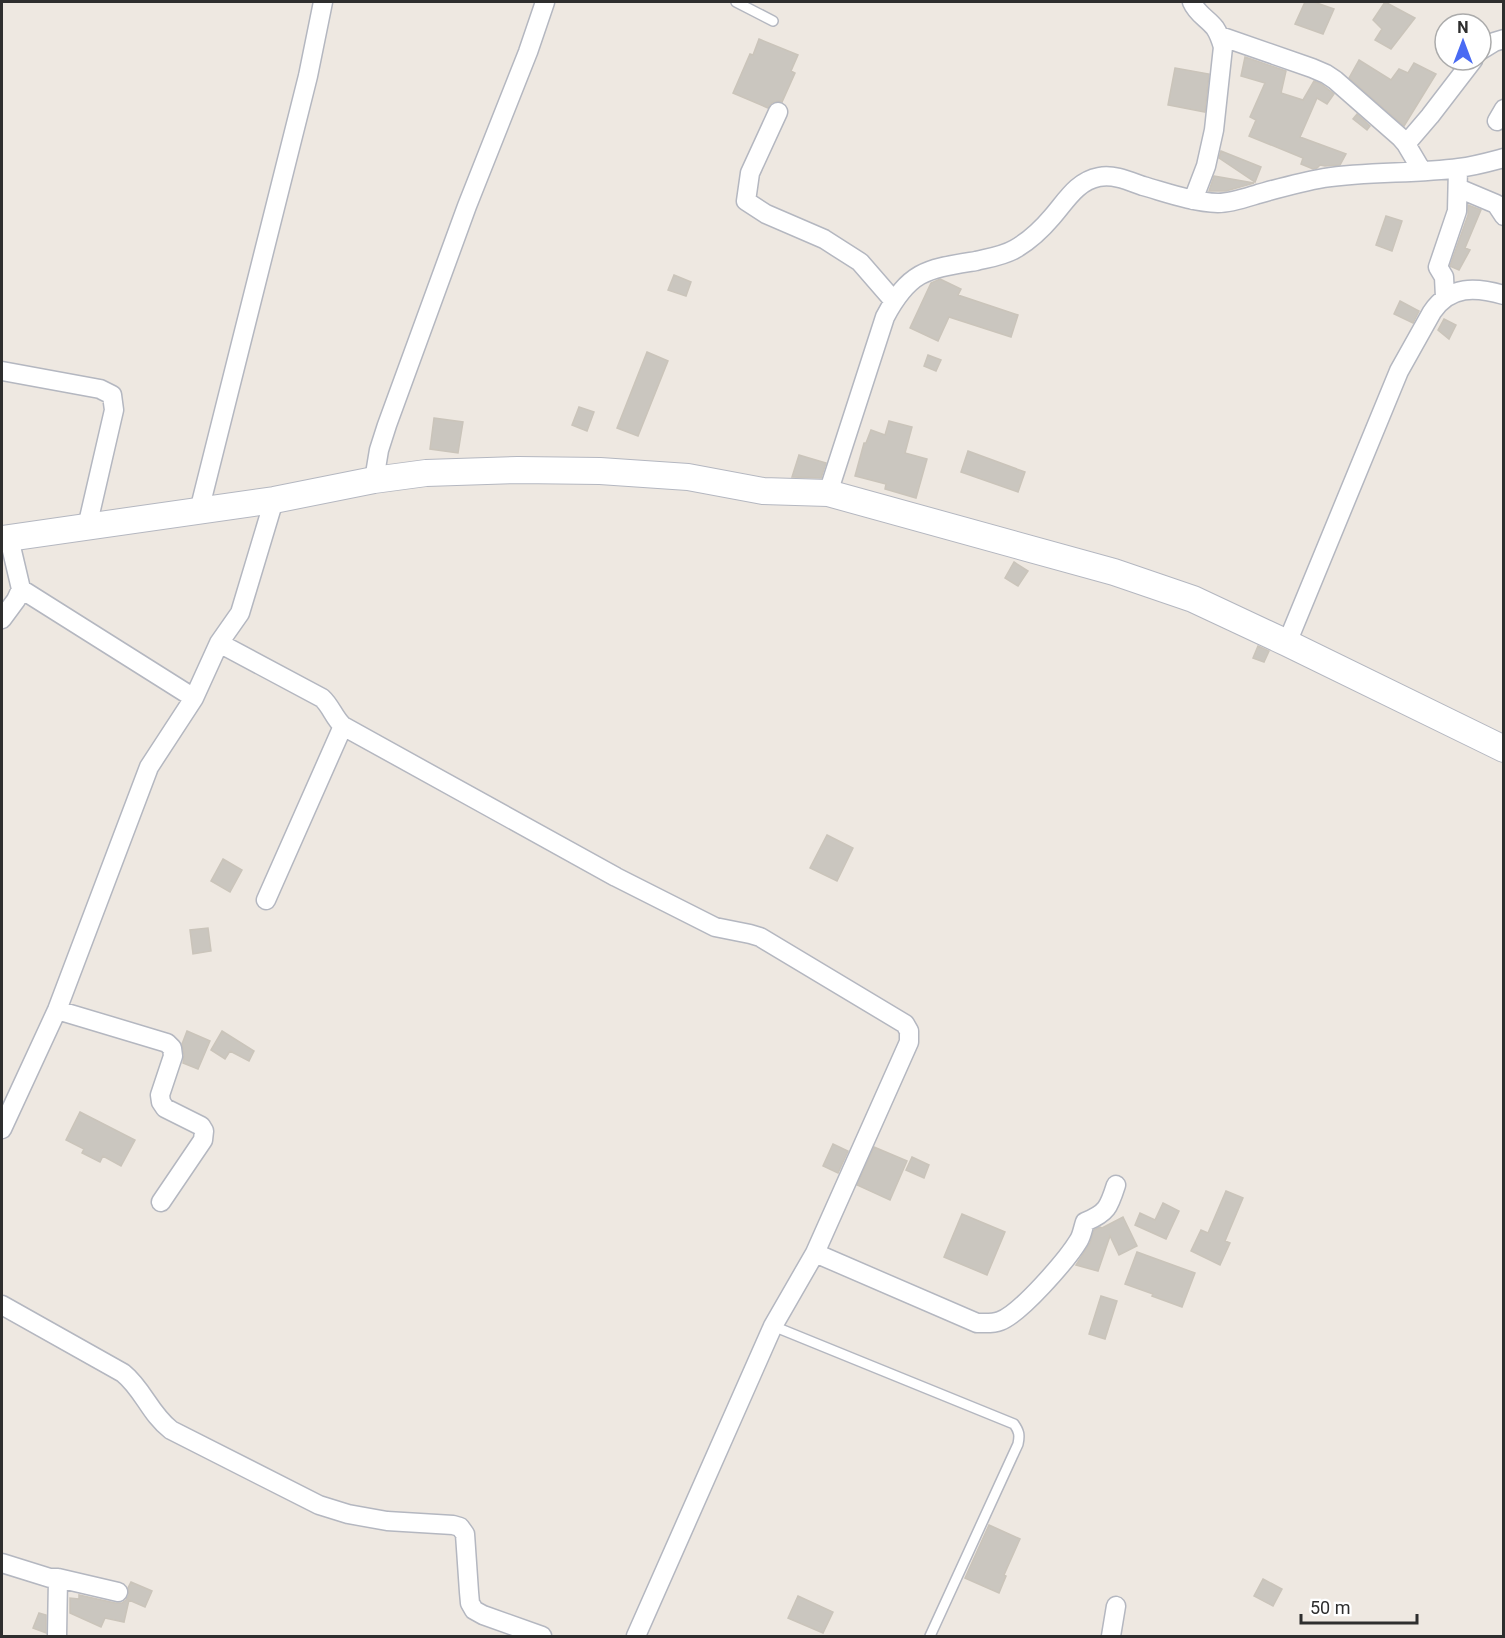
<svg xmlns="http://www.w3.org/2000/svg" width="1505" height="1638" font-family="Roboto,sans-serif">
<style>
.building{fill:#cac6bf;stroke:#cac4ba;stroke-width:1.5}
.lines{fill:none;stroke-linecap:round;stroke-linejoin:round}
.lane-casing{stroke:#b4b7c0;stroke-width:12}
.street-casing{stroke:#b4b7c0;stroke-width:21}
.secondary-casing{stroke:#b4b7c0;stroke-width:28}
.lane{stroke:#fff;stroke-width:9}
.street{stroke:#fff;stroke-width:18}
.secondary{stroke:#fff;stroke-width:26}
</style>
<rect width="100%" height="100%" fill="#eee8e1"/>
<path class="building" d="M1305,2H1314L1334,9L1323,34L1295,24Z
M1385,2L1415,18L1391,49L1375,40L1382,29L1373,20Z
M759,39L798,55L791,71L795,73L782,102L778,101L772,103L768,108L733,93L750,54L753,55Z
M1245,57L1286,71L1281,93L1303,100L1314,81L1321,84L1334,94L1327,104L1317,98L1300,137L1346,154L1340,165L1325,166L1320,165L1317,168L1313,169L1301,164L1303,158L1249,136L1256,120L1250,117L1265,83L1241,76Z
M1359,60L1391,80L1399,69L1408,73L1414,63L1436,74L1404,126L1349,78Z
M1175,68L1209,74L1205,112L1168,105Z
M1357,114L1370,126L1367,130L1353,119Z
M1221,151L1261,167L1255,182L1219,158Z
M1214,176L1254,183L1226,191H1209Z
M1468,205L1481,210L1465,248L1470,250L1459,270L1450,266L1468,215Z
M1386,216L1402,221L1392,251L1376,245Z
M674,275L691,282L686,296L668,290Z
M940,279L961,289L958,295L1018,315L1011,337L949,317L938,341L910,328L931,283Z
M1400,301L1419,311L1413,323L1394,314Z
M1444,319L1456,325L1449,339L1438,330Z
M647,352L668,361L638,436L617,428Z
M928,355L941,360L936,371L924,366Z
M579,407L594,412L587,431L572,425Z
M434,418L463,422L458,453L430,449Z
M889,421L912,427L905,453L927,459L916,498L885,489L886,484L855,476L864,443H866L871,430L885,435Z
M968,451L1025,472L1018,492L961,472Z
M799,455L826,463L821,478L792,477Z
M1014,562L1028,571L1018,586L1005,578Z
M1258,646L1269,651L1264,662L1253,658Z
M827,835L853,848L837,881L810,868Z
M223,859L242,870L230,892L211,881Z
M208,928L211,951L193,954L190,930Z
M187,1031L210,1041L198,1069L183,1063L184,1055L182,1044Z
M222,1031L254,1051L249,1061L230,1051L225,1059L211,1050Z
M80,1112L135,1140L121,1166L103,1156L100,1162L82,1153L84,1149L66,1140Z
M833,1144L848,1151L838,1173L823,1166Z
M874,1147L907,1161L890,1200L857,1185Z
M912,1157L929,1165L924,1178L906,1170Z
M1226,1191L1243,1198L1225,1241L1230,1243L1220,1265L1191,1251L1201,1230L1208,1233Z
M1163,1203L1179,1211L1166,1239L1135,1225L1140,1213L1155,1220Z
M962,1214L1005,1232L987,1275L944,1257Z
M1123,1217L1137,1246L1119,1255L1110,1236L1098,1271L1076,1265L1090,1243L1094,1230L1100,1227L1102,1228Z
M1137,1252L1195,1273L1182,1307L1152,1296L1153,1294L1125,1284Z
M1101,1296L1117,1301L1105,1339L1089,1334Z
M989,1525L1020,1539L1004,1575L1006,1576L999,1593L965,1578Z
M1263,1579L1282,1589L1273,1606L1254,1596Z
M131,1582L152,1591L145,1607L129,1600L124,1622L105,1618L101,1627L70,1613V1598L79,1599V1595L115,1603H122L126,1600L129,1595L128,1588Z
M798,1596L833,1612L823,1633L788,1618Z
M39,1613L46,1615V1633L33,1628Z"/>
<g class="lines">
<defs>
<path id="lane" d="M736,2L773,21
M773,1326L1014,1424C1019,1431 1020,1435 1018,1444L930,1636"/>
<path id="street" d="M1192,2C1197,14 1207,18 1215,28C1219,34 1221,40 1223,47L1214,130L1206,166L1193,200
M1220,36L1312,68L1326,74L1335,80L1400,137L1406,144L1422,171
M1481,50L1494,42L1504,39
M778,112L750,173L746,201L766,214L824,239L860,262L893,300
M1497,121L1504,109
M1406,144L1430,116L1473,60
M1458,188L1496,204L1504,216
M1445,297L1444,277L1438,267L1457,211L1458,168
M2,371L100,389L112,395L114,410L87,527
M374,480L379,450L387,425L467,206L528,52L545,2
M828,493L885,317C910,270 927,269 976,261C988,258 1003,256 1015,249C1029,241 1041,230 1052,217C1066,201 1077,181 1099,177C1114,174 1129,181 1143,186C1168,193 1192,202 1218,203C1231,203 1245,198 1258,194C1280,188 1301,182 1324,178C1369,171 1415,174 1459,168C1475,166 1489,162 1504,158
M199,511L308,76L323,2
M21,589L194,698
M2,619L16,600L21,589L9,538
M219,643L322,698C331,706 334,718 343,726L616,877L715,927L750,934L760,937L905,1024L909,1031V1042L815,1253L773,1326L636,1636
M1287,643L1399,371L1432,312C1450,285 1476,287 1504,295
M266,900L343,726
M57,1010L167,1043L172,1048L173,1056L160,1095L161,1102L165,1108L201,1126L204,1131L203,1140L161,1202
M2,1129L57,1010L149,767L194,698L219,643L240,613L274,500
M815,1253L977,1323C984,1323 993,1324 1000,1321C1020,1314 1067,1260 1079,1240C1082,1235 1083,1228 1085,1222C1107,1213 1109,1207 1116,1185
M2,1305L123,1373C143,1389 150,1414 171,1430L319,1505L348,1514L387,1521L453,1525L460,1527L465,1534L469,1592L470,1603L474,1610L483,1615L542,1636
M2,1563L50,1578H58L118,1592
M57,1636L58,1578
M1111,1636L1116,1606"/>
<path id="secondary" d="M2,539L274,500L374,480L426,473L518,470L600,471L688,477L763,491L828,493L1114,572L1193,599L1287,643L1504,749"/>
</defs>
<use href="#lane" class="lane-casing"/>
<use href="#street" class="street-casing"/>
<use href="#secondary" class="secondary-casing"/>
<use href="#lane" class="lane"/>
<use href="#street" class="street"/>
<use href="#secondary" class="secondary"/>
</g>
<rect width="1505" height="1638" fill="none" stroke="#2e2e2e" stroke-width="6"/>
<g transform="translate(1463 42)"><circle r="28" fill="#ffffff" stroke="#ababab" stroke-width="1.5"/>
<path d="M0-4.5L10 22L0 15L-10 22Z" fill="#496af3"/>
<text y="-9" font-size="16" font-weight="bold" text-anchor="middle" fill="#2e2e2e">N</text>
</g>
<path d="M1301 1614v9h116v-9" fill="none" stroke="#2e2e2e" stroke-width="3"/>
<text x="1310" y="1614" font-size="18" fill="#2e2e2e" stroke="#ffffff" stroke-width="4.5" paint-order="stroke">50 m</text>
</svg>
